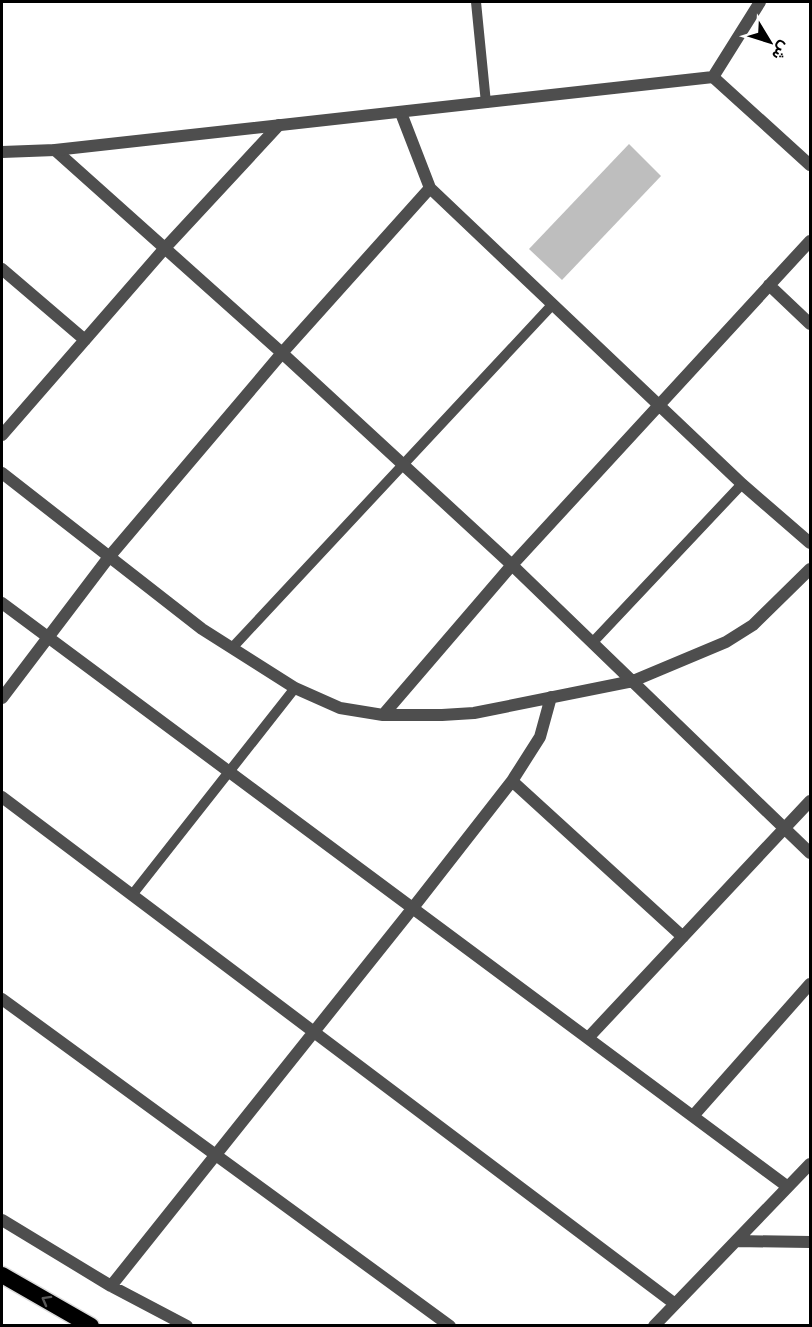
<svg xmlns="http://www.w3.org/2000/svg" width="812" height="1327" font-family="Signika,Vazirmatn,sans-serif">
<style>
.building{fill:#bebebe}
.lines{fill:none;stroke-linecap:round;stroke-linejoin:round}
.trunk-casing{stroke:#dbdbdb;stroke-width:19}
.service{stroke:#4e4e4e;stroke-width:10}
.minor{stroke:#4e4e4e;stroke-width:12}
.tertiary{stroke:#4e4e4e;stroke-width:12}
.trunk{stroke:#000;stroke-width:16}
.oneway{stroke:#595959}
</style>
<rect width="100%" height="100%" fill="#fff"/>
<path class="building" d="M629,144L661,176L562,280L529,249Z"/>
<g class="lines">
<defs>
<path id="trunk" d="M2,1275L91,1326"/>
</defs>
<use href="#trunk" class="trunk-casing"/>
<path class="service" d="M476,2L486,103
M593,642L742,484
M232,648L553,304
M132,895L295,688"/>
<path class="minor" d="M713,77L810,165
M401,113L430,188L742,484L810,543
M55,150L282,353L512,565L810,853
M2,269L85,340
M769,285L810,324
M2,435L165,248L279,125
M2,473L202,629L295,688L340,708L383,715H442L474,713L633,681L726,642L753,625L810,569
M2,603L788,1187
M2,698L109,557L282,353L430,188
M383,715L512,565L810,241
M512,781L683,937
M2,797L675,1304
M2,999L450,1326
M588,1038L810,801
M693,1116L810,984
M2,1220L111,1286L187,1326
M736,1241L810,1242
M111,1286L412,909L512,781L540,737L551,697
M654,1326L810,1164"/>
<path class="tertiary" d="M2,152L55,150L713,77L760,2"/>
<use href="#trunk" class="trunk"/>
</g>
<defs><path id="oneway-chevron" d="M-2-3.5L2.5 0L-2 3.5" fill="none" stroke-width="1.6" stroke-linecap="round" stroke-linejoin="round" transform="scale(1.5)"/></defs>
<use class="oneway" href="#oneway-chevron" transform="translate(46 1300) rotate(-151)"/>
<rect width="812" height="1327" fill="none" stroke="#000000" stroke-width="6"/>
<g transform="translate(770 42) rotate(128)" stroke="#ffffff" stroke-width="4.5" paint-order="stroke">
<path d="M0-4.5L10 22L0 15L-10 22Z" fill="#000000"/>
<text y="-9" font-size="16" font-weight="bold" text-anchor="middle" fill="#000000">ش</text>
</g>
</svg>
